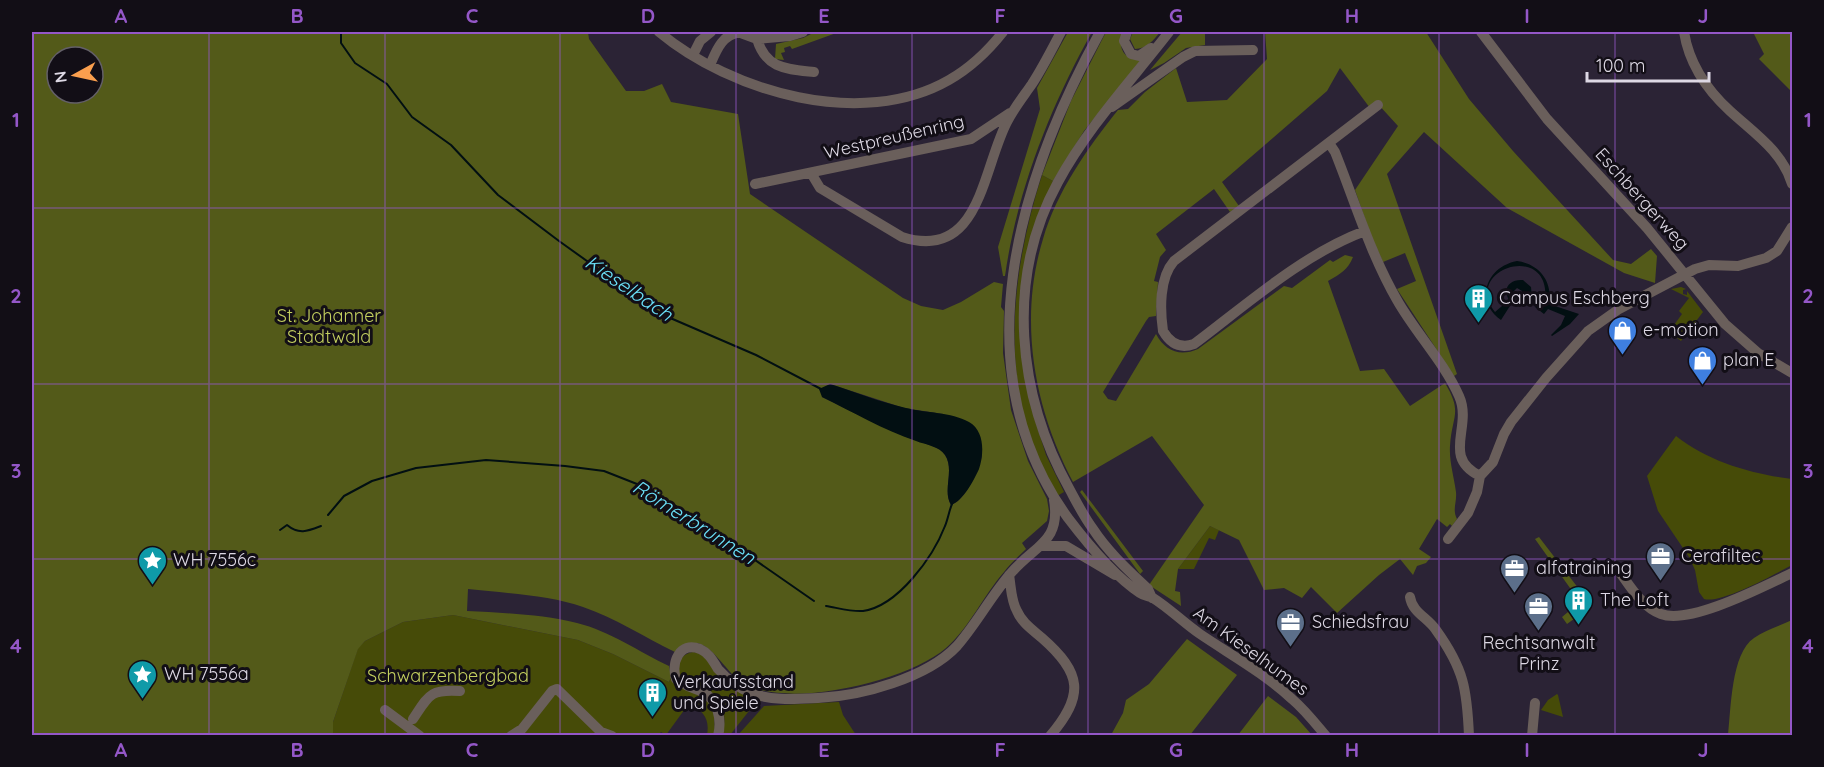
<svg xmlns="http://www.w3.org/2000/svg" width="1824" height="767" font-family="Quicksand,sans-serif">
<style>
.green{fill:#464b08}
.forest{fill:#535a19;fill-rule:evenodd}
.water{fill:#020f12}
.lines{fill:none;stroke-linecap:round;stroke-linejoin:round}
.stream{stroke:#020f12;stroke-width:2}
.minor{stroke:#6a5f5b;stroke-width:10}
.grid{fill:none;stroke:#9457c8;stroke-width:1.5;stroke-opacity:0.55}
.labels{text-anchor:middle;stroke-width:6;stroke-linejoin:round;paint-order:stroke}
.street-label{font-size:18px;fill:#ddd8e4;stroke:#120e16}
.poi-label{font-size:18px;fill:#ddd8e4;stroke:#120e16;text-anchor:start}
.park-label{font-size:18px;fill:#c4d05f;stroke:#120e16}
.water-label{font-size:20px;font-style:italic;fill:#6adff7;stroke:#120e16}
.neatline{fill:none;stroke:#9457c8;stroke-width:2}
.grid-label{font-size:20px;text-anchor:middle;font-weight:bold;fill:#9457c8}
</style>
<rect width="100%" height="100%" fill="#2b2335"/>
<path class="green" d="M1042,175L1053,181L1020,293L1019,331L1031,407L1046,455L1064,492L1057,496C1051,483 1044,471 1038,459C1000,368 1013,266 1042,175Z
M1681,287L1686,289L1683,290V294L1687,295V291L1703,312L1681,341L1669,332L1682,314L1679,311L1689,298L1671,289Z
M1676,436C1709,462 1752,474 1792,479V565C1775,574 1721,604 1704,599L1699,592L1695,570L1689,557L1658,511L1647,476Z
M1210,526L1219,530L1215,540L1209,538L1194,569H1178Z
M453,615L578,640L613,654L669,682L671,677L708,702L714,711L715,735H707C710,718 703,712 690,702L666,735L661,732L658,736H333V722L358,648L365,641L403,622Z
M693,652L699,653L762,700L749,711L730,735H722C726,722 726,705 714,695C706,688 692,687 684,680C672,670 679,654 693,652Z
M1557,694L1558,695L1563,717L1541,710L1548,700Z
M839,702L843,715L856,735H738L764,706Z"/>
<path class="forest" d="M32,32H588L589,39L626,91H644L662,84L671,102L738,114L750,194L903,298L921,306L943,310L961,302L994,282L1003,284L1001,307L1004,311L1003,353L1011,410L1028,461L1047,499L1049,511L1047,521L1022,543L1026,549C1019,556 1010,564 1004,572C983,596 970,627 946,648C908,681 788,710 743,683C728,675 712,643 695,643C689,644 681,649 675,652C644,637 615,618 583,607C550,595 504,593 468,589L467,611C504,613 541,614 577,623C610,631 639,652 669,666L671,677L669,682L613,654L578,640L453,615L403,622L365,641L358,649L333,722V735H32ZM57,57H93V93H57ZM830,384L904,408L943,414L982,456C978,471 966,500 951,505C942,491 955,470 945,455C940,447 929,445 921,442C886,430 855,413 822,397Z
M815,32H839L792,49L790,46L784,48L785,52L781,53L784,60L775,59L776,44L803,38Z
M1068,32H1092C1050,107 1017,191 1005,276H1003L998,247L1040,109L1037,88Z
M1106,32H1122C1118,48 1123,60 1141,60L1084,131L1053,181L1042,175L1071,101Z
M1133,32H1160C1154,40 1146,49 1135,49L1130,39Z
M1182,32H1205V45L1186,48L1164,63L1150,70Z
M1265,32H1426L1469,99L1513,151L1613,260L1631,264L1651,249L1657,256L1655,283L1624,273L1507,208L1424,132L1387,174L1457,374L1454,376L1397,289L1416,281L1405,253L1383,262L1371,236L1355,190L1398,126L1377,103L1370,108L1340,68L1327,91L1222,182L1239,206L1230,212L1214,189L1156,234L1166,250L1160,257L1154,281L1158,282L1156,316L1149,317L1146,321L1103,392L1108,399L1116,401L1156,334C1165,351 1180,357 1198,349L1284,286L1292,288L1330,260L1333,262L1345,255L1353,257C1348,270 1340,274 1328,281L1360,371L1384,369L1410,406L1445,383C1463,413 1452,415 1450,446C1449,461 1454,477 1456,492C1457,503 1452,509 1457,519L1452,526L1450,524L1447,527L1437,519L1419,549L1431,557L1426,563L1417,566L1413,575L1400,559L1379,575L1337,613L1311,587L1302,598L1284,588L1264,590L1239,540L1210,526L1178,569L1175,591L1180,592L1181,606L1149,585L1204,505L1152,436L1073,482C1034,408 1018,320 1043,239C1057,191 1087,149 1118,110L1128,109L1145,92L1176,68L1187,102L1227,100L1267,59Z
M1753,32H1792V92L1759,59L1764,54Z
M1082,490L1143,571L1140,574L1080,492Z
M1539,537L1592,606L1567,624L1562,617L1580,602L1535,539Z
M1792,620V735H1728C1731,710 1731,653 1754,638C1765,630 1780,626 1792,620Z
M1187,639L1237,675L1190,735H1111L1123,713L1126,700L1149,684Z
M1268,696L1296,717L1312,735H1238Z"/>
<path class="water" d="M1517,261C1539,264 1553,281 1549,304L1579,314L1570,324L1552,336L1551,335L1561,325L1565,316L1548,309L1544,314L1535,307L1538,300L1545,302C1553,240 1461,268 1495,312L1509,300C1502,288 1510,279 1523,280L1531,287L1532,298L1536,299L1532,305L1522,296V291L1517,288L1513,292L1515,298L1501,320C1474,301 1486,267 1517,261Z
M830,384C855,392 880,402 906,408C926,413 951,412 969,422C985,431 984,454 979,469C974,480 963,501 951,505C942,490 955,470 945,455C939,446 926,445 916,441C883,430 853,412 822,397L819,389Z"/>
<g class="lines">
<path class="stream" d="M341,32V43L355,63L387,84L412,117L451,145L498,195L559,241L661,314L756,355L821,389
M328,515L344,496L372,481L416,468L486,460L565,466L604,471L642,486L686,512L814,601
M280,530L287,525C299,535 308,531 321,526
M826,606C838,608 852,612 863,611C898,606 933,557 945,526C948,519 949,511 952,504"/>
<path class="minor" d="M659,32C731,92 862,130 949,80C970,68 988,51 1003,32
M738,32L757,39L790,36L803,32
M1100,32C1019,179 960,369 1068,518C1087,543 1114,576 1140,593C1144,596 1149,596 1153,598C1169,608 1184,623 1200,634C1231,655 1264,673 1292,699C1305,710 1315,723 1326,736
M1127,32L1124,41L1131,54L1139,56L1151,48
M1481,32L1547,119L1647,228L1725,324L1758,353L1792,373
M1684,32C1689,63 1707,90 1730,111C1754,133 1783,152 1792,184
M757,39C766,69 786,69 814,72
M693,55L700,41L711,32
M710,65C717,49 722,35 740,32
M1112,107L1183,57L1195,51L1253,50
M1329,143L1335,152C1355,202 1370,253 1397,300C1415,332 1444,362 1459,396C1473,427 1441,457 1480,476
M811,173L820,188L902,237C980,262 982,170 1007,122C1014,108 1023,97 1032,84C1043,67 1052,49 1061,32
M755,184L971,139L1010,113
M1365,231C1303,254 1246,305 1194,344C1180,349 1170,343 1163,331C1160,310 1159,278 1174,261L1378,105
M1448,539L1468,513L1477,492L1480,476L1493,462L1504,434L1511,422L1546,378L1588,331L1619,309L1695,269L1709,265L1738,266L1766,258L1777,251L1792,227
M1040,546H1066L1115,575
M1619,571C1630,586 1642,607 1661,614C1690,625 1764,586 1792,573
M1009,575C1011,586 1011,601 1017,611C1022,623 1033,630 1042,638C1082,673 1085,695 1050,736
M1410,597C1412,612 1428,618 1436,630C1464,669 1467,689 1469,736
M1152,598L1148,589C1129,571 1108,552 1093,529C1084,517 1077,503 1070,490C1017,395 1005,279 1058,182C1088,127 1131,81 1169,32
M385,710L420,736
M413,719C429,695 430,689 460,691
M511,736L522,729L552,691L557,689L601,732L612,736
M718,736C722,720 718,700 703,692C694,688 684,686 676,679C671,663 679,641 700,649C709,653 713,661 718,669C727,679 738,688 751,693C772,701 796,699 818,698C861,696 927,678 957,646C977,623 991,596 1011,573C1035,545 1061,542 1054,500
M1532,736L1535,703"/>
</g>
<path class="grid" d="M209,32V736M385,32V736M560,32V736M736,32V736M912,32V736M1088,32V736M1264,32V736M1439,32V736M1615,32V736M32,208H1792M32,384H1792M32,559H1792"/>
<defs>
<symbol id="building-pin" viewBox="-11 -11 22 30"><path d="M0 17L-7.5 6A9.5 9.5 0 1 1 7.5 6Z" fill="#0f9aa8" stroke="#120e16"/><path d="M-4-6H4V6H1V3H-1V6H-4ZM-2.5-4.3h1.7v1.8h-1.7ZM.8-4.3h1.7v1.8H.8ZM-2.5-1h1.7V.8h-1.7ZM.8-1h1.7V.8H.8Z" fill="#fff"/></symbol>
<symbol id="shop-pin" viewBox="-11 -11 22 30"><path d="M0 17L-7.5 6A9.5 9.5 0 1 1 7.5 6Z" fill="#3f7fe0" stroke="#120e16"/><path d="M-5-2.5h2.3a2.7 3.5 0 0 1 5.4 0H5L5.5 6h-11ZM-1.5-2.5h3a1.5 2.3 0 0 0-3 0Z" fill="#fff"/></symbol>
<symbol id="office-pin" viewBox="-11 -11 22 30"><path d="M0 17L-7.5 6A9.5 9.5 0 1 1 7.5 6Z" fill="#5c6f8a" stroke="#120e16"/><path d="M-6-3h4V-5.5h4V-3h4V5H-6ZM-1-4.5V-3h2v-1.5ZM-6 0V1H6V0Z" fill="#fff"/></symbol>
<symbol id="sight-pin" viewBox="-11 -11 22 30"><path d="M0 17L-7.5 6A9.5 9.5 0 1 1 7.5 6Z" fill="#0f9aa8" stroke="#120e16"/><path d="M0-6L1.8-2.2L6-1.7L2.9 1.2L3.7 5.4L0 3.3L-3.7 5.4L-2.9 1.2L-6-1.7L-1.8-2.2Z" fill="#fff"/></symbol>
</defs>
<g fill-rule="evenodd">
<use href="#building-pin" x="1462" y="282" width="33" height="45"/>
<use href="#shop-pin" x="1606" y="314" width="33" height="45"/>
<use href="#shop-pin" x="1686" y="344" width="33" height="45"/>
<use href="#office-pin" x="1644" y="540" width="33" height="45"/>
<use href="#sight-pin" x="136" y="544" width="33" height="45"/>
<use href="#office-pin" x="1498" y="552" width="33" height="45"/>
<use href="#building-pin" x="1562" y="584" width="33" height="45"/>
<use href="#office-pin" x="1522" y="590" width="33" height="45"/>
<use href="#office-pin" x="1274" y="606" width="33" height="45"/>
<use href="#sight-pin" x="126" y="658" width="33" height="45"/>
<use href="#building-pin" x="636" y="676" width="33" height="45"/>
</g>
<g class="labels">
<g class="street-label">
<text transform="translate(894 137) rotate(-13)" y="6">Westpreußenring</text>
<text transform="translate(1642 199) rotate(48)" y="6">Eschbergerweg</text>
<text transform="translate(1251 651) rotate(36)" y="6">Am Kieselhumes</text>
</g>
<g class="poi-label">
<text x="1499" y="304">Campus Eschberg</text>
<text x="1643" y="336">e-motion</text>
<text x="1723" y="366">plan E</text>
<text x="1681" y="562">Cerafiltec</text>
<text x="173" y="566">WH 7556c</text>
<text x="1536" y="574">alfatraining</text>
<text x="1600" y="606">The Loft</text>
<text x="1312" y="628">Schiedsfrau</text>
<text x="1539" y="649" text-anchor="middle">Rechtsanwalt<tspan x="1539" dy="21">Prinz</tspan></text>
<text x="164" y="680">WH 7556a</text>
<text x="673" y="688">Verkaufsstand<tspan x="673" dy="21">und Spiele</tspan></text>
</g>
<g class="park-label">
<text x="329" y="322">St. Johanner<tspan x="329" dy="21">Stadtwald</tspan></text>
<text x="448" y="682">Schwarzenbergbad</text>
</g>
<g class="water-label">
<text transform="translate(629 288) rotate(34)" y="7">Kieselbach</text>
<text transform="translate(694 522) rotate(32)" y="7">Römerbrunnen</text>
</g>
</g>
<rect width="1824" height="767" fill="none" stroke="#120e16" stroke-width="66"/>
<g transform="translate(75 75) rotate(262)"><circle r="28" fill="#120e16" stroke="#635f68" stroke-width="1.5"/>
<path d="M0-4.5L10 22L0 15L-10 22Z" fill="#fa9f4e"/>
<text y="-9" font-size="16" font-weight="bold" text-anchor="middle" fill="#ddd8e4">N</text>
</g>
<path d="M1587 72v9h122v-9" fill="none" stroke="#ddd8e4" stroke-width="3"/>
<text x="1596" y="72" font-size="18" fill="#ddd8e4" stroke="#120e16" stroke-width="4.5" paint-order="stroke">100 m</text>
<rect x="33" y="33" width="1758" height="701" class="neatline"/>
<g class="grid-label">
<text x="121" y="23">A</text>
<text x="297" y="23">B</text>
<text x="472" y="23">C</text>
<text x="648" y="23">D</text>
<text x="824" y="23">E</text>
<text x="1000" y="23">F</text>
<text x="1176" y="23">G</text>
<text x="1352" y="23">H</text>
<text x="1527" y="23">I</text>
<text x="1703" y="23">J</text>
<text x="16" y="127">1</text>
<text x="1808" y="127">1</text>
<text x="16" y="303">2</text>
<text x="1808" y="303">2</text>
<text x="16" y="478">3</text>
<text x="1808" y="478">3</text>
<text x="16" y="653">4</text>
<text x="1808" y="653">4</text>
<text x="121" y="757">A</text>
<text x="297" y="757">B</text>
<text x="472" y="757">C</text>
<text x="648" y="757">D</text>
<text x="824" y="757">E</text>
<text x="1000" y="757">F</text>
<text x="1176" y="757">G</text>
<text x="1352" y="757">H</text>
<text x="1527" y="757">I</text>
<text x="1703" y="757">J</text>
</g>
</svg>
